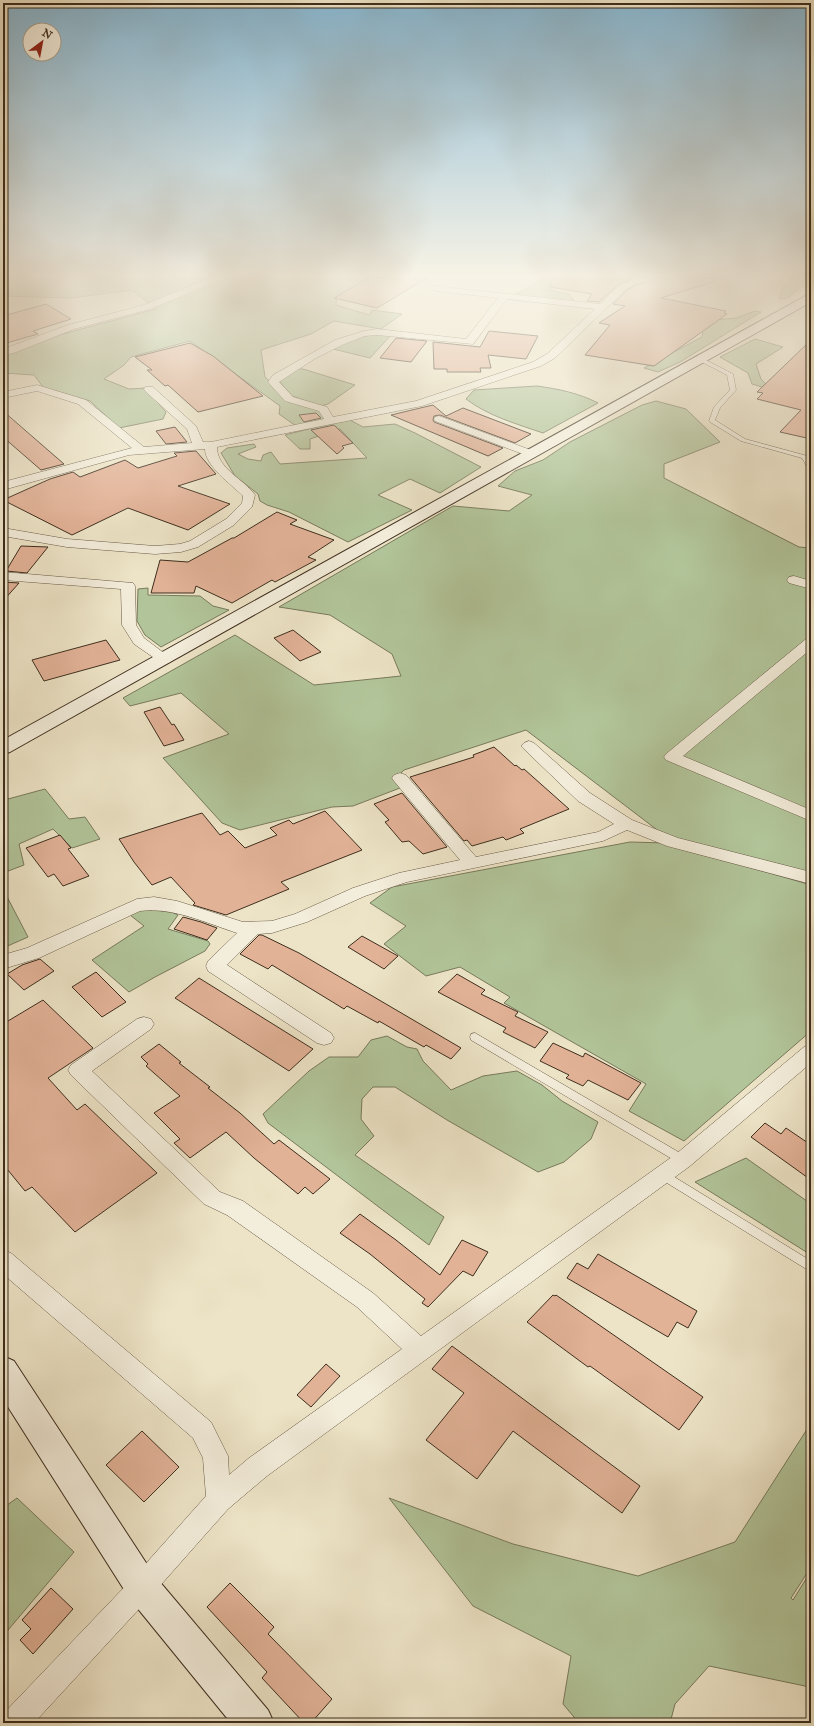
<svg xmlns="http://www.w3.org/2000/svg" width="814" height="1726" font-family="'IM FELL Great Primer',serif">
<style>
.green{fill:#b2c59a;stroke:#787a5c}
.building{fill:#e2b297;stroke:#3e2e1e}
.lines{fill:none;stroke-linecap:round;stroke-linejoin:round}
.lane-casing{stroke:#6a5c48;stroke-width:1}
.street-casing{stroke:#6a5c48;stroke-width:1}
.secondary-casing{stroke:#3e2e1e;stroke-width:2}
.lane{fill:#f3eddb;fill-rule:evenodd}
.street{fill:#f3eddb;fill-rule:evenodd}
.secondary{fill:#f3eddb;fill-rule:evenodd}
</style>
<rect width="100%" height="100%" fill="#ede4c7"/>
<filter id="stains"><feTurbulence type="fractalNoise" baseFrequency=".005" numOctaves="4"/><feColorMatrix values="0 0 0 0 .2 0 0 0 0 .09 0 0 0 0 .02 0 0 0 .5 -.17"/></filter>
<radialGradient id="worn" r=".72"><stop offset=".6" stop-color="#630" stop-opacity="0"/><stop offset="1" stop-color="#630" stop-opacity=".3"/></radialGradient>
<path class="green" d="M3,278H387L352,287L337,297L336,305L369,315L372,310L402,314L381,329L334,321L311,334L261,350L265,377L288,398L321,410L326,419L296,426L279,414L280,406L190,341L131,357L124,365L104,379L129,389L145,388L166,412L163,419L119,428L90,401L43,387L34,375L3,373V350L156,309L132,290L71,298L3,296Z
M545,278L558,280L549,290L569,294L575,302L517,296L516,294Z
M787,278H808L810,279L788,298L779,299L783,287L792,280Z
M755,311L761,312L680,362L658,372L644,368L702,337L703,332L697,330L714,320L736,318Z
M377,332L391,335L370,358L329,348Z
M755,339L783,347L756,364L761,379L766,384L762,387L752,384L748,373L720,357Z
M295,369H303L355,385L328,404L321,406L292,396L279,381Z
M537,386C558,389 579,393 598,403L543,433C517,424 488,416 466,399L474,390Z
M656,401L686,409L720,442L664,464V478L799,547L811,548V878L673,842L526,730L404,770L396,778L400,788L353,806L332,807L240,830L222,823L163,758L229,734L181,693L130,706L123,698L235,635L314,685L401,676L392,654L330,615L279,607L453,506L509,511L532,495L498,486L515,471L543,460L570,442L642,405Z
M348,419L363,427L395,424L415,433L481,467L440,493L410,479L378,495L412,510L348,542L289,512L267,505L260,501L258,494L235,476L221,453L227,448L254,444L256,447L238,454L248,459L261,461L263,455L271,452L280,464L367,458L340,429L310,439V449H300L285,435Z
M148,588V595L200,596L213,606L229,610L161,647L145,635L137,621L138,589Z
M45,789L69,819L85,817L100,839L72,848L53,829L19,844L24,865L3,873V791L8,799Z
M630,842L666,843L811,885V1031L684,1141L629,1111L646,1084L504,1003L510,997L460,967L426,976L384,944L406,926L370,903L392,887Z
M3,889L28,937L3,948Z
M149,909L167,910L178,915L168,929L208,941L210,944L205,951L155,977L129,992L92,960L144,926L130,915L131,912Z
M387,1036L407,1047L417,1049L423,1061L451,1090L483,1076L517,1071L542,1085L562,1101L598,1122L591,1139L564,1162L538,1172L447,1120L395,1087H373L362,1099L361,1119L374,1136L355,1155L444,1217L429,1245L268,1123L263,1114L309,1071L329,1057H358L371,1040Z
M746,1158L811,1204V1255L695,1182Z
M811,1423V1567L791,1598L793,1600L811,1571V1691L805,1686L709,1666L675,1704L670,1723H579L563,1704L571,1656L473,1606L389,1498L513,1544L638,1576L735,1542Z
M17,1498L74,1552L3,1636V1508Z"/>
<path class="building" d="M369,278H427L377,308L334,298Z
M551,278H633L619,284L599,302L587,301L592,294L550,287Z
M652,278H713V282L661,298L726,311L724,313L727,314L654,366L585,355L610,325L599,323L625,306L613,304L627,290L636,285L649,281Z
M46,304L71,319L33,331L38,334L3,344V316Z
M489,331L538,336L526,359L488,355L491,368H480L481,372H447V369H434L433,342L480,347Z
M396,338L427,341L411,362L380,358Z
M811,340V439L780,432L801,410L757,399L763,393L757,392Z
M190,343L213,356L263,396L198,412L168,385L165,386L147,370H152L135,357Z
M433,405L446,416L463,408L531,434L515,443L440,415L434,416L433,420L434,422L503,448L488,456L391,415Z
M3,411L64,464L41,470L3,437Z
M316,413L321,418L304,422L299,415Z
M334,425L353,443L342,446L344,448L337,454L311,430Z
M175,427L187,442L166,444L156,431Z
M196,451L216,474L178,486L230,504L188,530L128,508L72,535L3,500L50,479L73,472L80,477L125,460L138,468L177,456L174,453Z
M277,512L297,520L290,524L334,540L308,557L316,560L275,582L272,580L232,603L196,586L194,593H151L160,560L188,562L232,538H234Z
M21,546L48,547L27,573L6,571Z
M3,582L19,583L3,601Z
M293,630L321,652L300,661L274,638Z
M106,640L120,660L44,681L32,660Z
M160,707L172,725L174,724L184,740L164,746L144,712Z
M494,747L515,766L516,765L522,770L524,769L569,809L520,829L524,833L506,840L503,837L472,846L467,840L464,841L410,777L474,757L473,755Z
M402,793L447,847L423,854L409,841L402,842L385,822L389,820L374,804Z
M325,811L362,850L281,882L289,889L226,915L193,905L195,903L171,877L152,885L134,862L119,839L202,813L220,835L228,831L245,848L277,835L270,828L289,820L293,824Z
M60,835L71,848L68,849L89,876L63,886L54,874L48,877L26,848Z
M183,917L201,922L217,928L207,940L174,929Z
M259,935H262L299,953L461,1048L451,1059L426,1045L424,1047L379,1021L378,1023L347,1006L344,1009L272,965L268,969L240,954Z
M362,936L398,956L384,969L348,947Z
M40,959L54,971L24,990L7,974L22,965Z
M96,972L126,1002L102,1017L72,987Z
M457,974L485,990L481,994L518,1012L515,1016L548,1032L535,1048L503,1032L506,1028L438,992Z
M199,978L313,1049L289,1071L175,998Z
M43,1000L93,1048L48,1078L77,1110L85,1104L157,1173L75,1232L32,1187L25,1191L3,1164V1024Z
M553,1043L583,1057L585,1053L641,1083L628,1100L588,1080L583,1086L566,1078L569,1075L540,1061Z
M159,1044L181,1062L179,1063L210,1087L208,1088L240,1113L274,1144L279,1140L330,1179L313,1194L305,1187L298,1194L254,1158L226,1132L190,1158L174,1143L180,1139L154,1113L180,1096L146,1066L148,1064L141,1057Z
M765,1123L781,1134L786,1128L811,1145V1180L751,1137Z
M360,1214L396,1240L440,1275L462,1240L488,1252L473,1276L463,1271L428,1307L422,1303L425,1299L370,1254L340,1233Z
M598,1254L697,1311L688,1328L677,1322L668,1337L567,1278L577,1263L588,1269Z
M553,1295L555,1296L556,1295L703,1397L679,1430L590,1366L588,1367L527,1322Z
M452,1346L640,1486L622,1513L513,1431L477,1479L426,1440L464,1393L432,1369Z
M326,1364L340,1376L311,1407L297,1395Z
M142,1431L179,1467L144,1502L106,1465Z
M230,1583L274,1627L268,1634L332,1699L311,1723H304L262,1678L267,1672L207,1607Z
M51,1588L73,1609L33,1654L20,1640L31,1629L22,1620Z"/>
<g class="lines">
<defs>
<path id="lane" d="M698,358H702L733,374L736,390L720,408L715,420L745,439L811,457V461L809,460L811,463V471L809,470L802,458L741,441L710,422L709,421L714,407L730,390L727,375L698,360Z
M475,1033L687,1157L689,1160L687,1163L683,1165L679,1163L471,1040L470,1037L471,1034Z
M663,1170L811,1261V1272L659,1178L657,1175L659,1172Z"/>
<path id="street" d="M210,278H223L221,280L150,309L74,329L14,353L3,355V349L68,325L144,305Z
M636,278H651L649,280L635,284L626,289L555,358L541,366L422,406L217,447C217,469 244,479 255,495L252,507L234,525L198,547L181,552L155,554L67,547L3,536V528L67,539L155,546L180,544L190,541L226,519L242,503L243,496C231,484 205,466 205,449L129,455L3,490V482L132,448L78,404L37,391L3,398V392L37,385L86,400L144,447L192,443L187,429L145,391L144,389L145,387H153L196,426L203,442H211L324,419L319,411L285,401L268,382L273,375L335,340L364,331L377,329L466,339L498,298L436,291L433,290L431,288L433,286L600,304L620,285ZM507,299L595,309L547,354L533,362L416,401L333,417L327,407L293,397L279,382L316,358L342,345L365,336L377,335L473,344Z
M439,416L536,452L538,454L536,456H528L435,421L434,419L435,417Z
M3,572L133,583L135,586L136,625L144,638L172,659L170,662L165,663L160,662L134,644L122,625L121,589L3,580Z
M794,576L811,581V589L789,583L787,580L789,577Z
M811,638V649L683,756L811,810V821L666,760L664,757L666,754L806,639Z
M529,741L534,743L590,793L632,820L678,838L811,872V884L667,846L627,830L603,841L407,882L365,896L307,922L272,933L258,934L227,965L331,1033L334,1038L331,1043L324,1045L317,1043L208,971L206,966L208,961L237,933C206,923 173,907 140,911L39,958L3,969V955L27,948L137,899L154,897L177,901L243,922L272,921L295,914L353,888L399,873L460,860L394,781L392,778L394,775L400,773L406,775L476,857L598,832L614,824L578,801L524,749L521,746L524,743Z
M144,1017L151,1019L154,1024L151,1029L92,1071L220,1192L243,1201L373,1293L421,1336L676,1154L804,1047L811,1044V1063L690,1166L267,1476L228,1509L151,1596L34,1723H3L4,1713L133,1578L206,1496L203,1458L193,1438L3,1274V1250L11,1253L211,1422L228,1456L229,1475L249,1458L402,1349L357,1307L227,1215L204,1204L71,1075L68,1070L71,1065L137,1019Z"/>
<path id="secondary" d="M811,293V302L10,752L3,754V740Z
M3,1356L14,1361L154,1575L268,1710L274,1723H231L130,1599L3,1399Z"/>
</defs>
<use href="#lane" class="lane-casing"/>
<use href="#street" class="street-casing"/>
<use href="#secondary" class="secondary-casing"/>
<use href="#lane" class="lane"/>
<use href="#street" class="street"/>
<use href="#secondary" class="secondary"/>
</g>
<linearGradient id="sky" x2="0" y2="1"><stop stop-color="#88b8d3"/><stop offset="0.53" stop-color="#f7f3e6"/><stop offset="1" stop-color="#f7f3e6" stop-opacity="0"/></linearGradient>
<rect width="814" height="520" fill="url(#sky)"/>
<rect width="814" height="1726" fill="none" stroke="#ede4c7" stroke-width="16"/>
<rect x="4" y="4" width="806" height="1718" fill="none" stroke="#3e2e1e" stroke-width="2"/>
<rect x="8" y="8" width="798" height="1710" fill="none" stroke="#3e2e1e"/>
<g transform="translate(42 42) rotate(32)"><circle r="19" fill="#f3eddb" stroke="#aba18f"/>
<path d="M0-3L7 15L0 10L-7 15Z" fill="#8f2418"/>
<text y="-6" font-size="11" font-weight="bold" text-anchor="middle" fill="#3e2e1e">N</text>
</g>
<rect width="100%" height="100%" filter="url(#stains)"/>
<rect width="100%" height="100%" fill="url(#worn)"/>
</svg>
